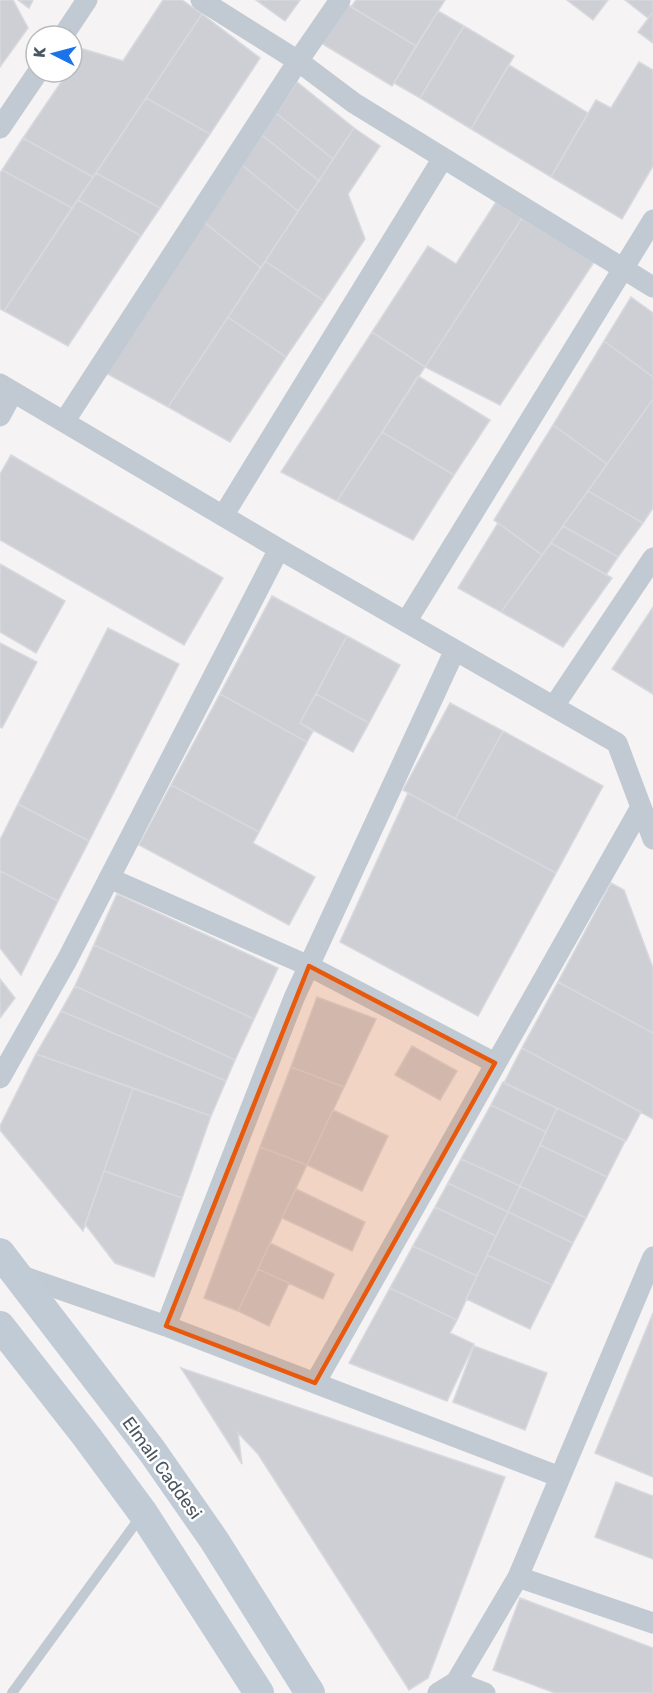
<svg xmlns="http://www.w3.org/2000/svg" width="653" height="1693" font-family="Rubik,sans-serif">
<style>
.building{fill:#cdcfd5;stroke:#d7d9de;stroke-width:1.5}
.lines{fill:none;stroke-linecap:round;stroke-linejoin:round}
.service{stroke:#c1cad2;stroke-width:10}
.minor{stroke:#c1cad2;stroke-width:21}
.secondary{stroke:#c1cbd6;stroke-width:30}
.marked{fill:#e8590c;fill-opacity:0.2;stroke:#e8590c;stroke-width:4.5;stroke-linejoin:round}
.labels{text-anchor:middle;stroke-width:5;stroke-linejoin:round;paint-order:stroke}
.street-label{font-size:18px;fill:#4a5661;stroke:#fff}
</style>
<rect width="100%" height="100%" fill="#f5f3f3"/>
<path class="building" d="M0,0H13L28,28L0,67Z
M18,0H33L29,8Z
M163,0H182L202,14L93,177L23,138L68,72H72V65L83,49L123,61Z
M256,0H300L285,21Z
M356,0H445L416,46L351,7Z
M567,0H608L593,20Z
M625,0H653V12L648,18Z
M345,3L416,46L392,86L321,43Z
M438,11L464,26L420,98L394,83Z
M653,12V43L638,32Z
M202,14L260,58L210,134L146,98Z
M464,26L514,56L471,129L420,98Z
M639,62L653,70V166L622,219L551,177L596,100L611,108Z
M509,65L588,113L551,177L471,129Z
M297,82L354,128L333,159L276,113Z
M146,98L210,134L160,208L96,173Z
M276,113L333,159L319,181L262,135Z
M354,128L380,146L348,194L365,239L324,301L265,261Z
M262,135L319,181L298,211L242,165Z
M23,138L93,177L72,208L2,170Z
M242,165L298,211L261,268L204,222Z
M2,170L72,208L4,311L0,309V173Z
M96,173L160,208L141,236L78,200Z
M78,200L141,236L68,346L4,311Z
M496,202L522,218L425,367L372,332L428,246L456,264Z
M522,218L594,262L500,405L425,367Z
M204,222L261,268L168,407L104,372Z
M265,261L324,301L286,357L228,317Z
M631,297L653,313V377L604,341Z
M228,317L286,357L230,442L168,407Z
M372,332L425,367L337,501L281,472Z
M604,341L653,377V399L607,464L553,425Z
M418,376L490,420L454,475L382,432Z
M653,399V508L643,523L588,491Z
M553,425L607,464L542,555L494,520Z
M382,432L454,475L413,540L337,501Z
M11,455L223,578L184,645L0,540V474Z
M588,491L643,523L618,557L563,526Z
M498,523L542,555L501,612L458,588Z
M563,526L618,557L606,575L551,543Z
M551,543L612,578L563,647L501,612Z
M0,564L65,601L36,653L0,632Z
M272,596L347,636L300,723L313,731L307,742L220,694Z
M653,607V694L612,669Z
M108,628L179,664L89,841L18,804Z
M347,636L400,665L369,723L316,694Z
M0,643L37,662L2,728L0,727Z
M220,694L307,742L259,832L171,785Z
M316,694L369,723L353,752L300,723Z
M450,703L503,731L455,819L403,790Z
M503,731L603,786L556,873L455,819Z
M171,785L259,832L253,843L315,877L289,925L139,845Z
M408,793L556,873L478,1016L340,942Z
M18,804L89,841L58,901L0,871V840Z
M0,871L58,901L21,975L0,948Z
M611,883L624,890L653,968V1033L558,982Z
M117,894L278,968L254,1019L94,945Z
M94,945L254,1019L235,1060L75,986Z
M0,979L15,998L0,1018Z
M558,982L653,1033V1119L522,1048Z
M75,986L235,1060L226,1081L61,1011Z
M317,997L376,1019L344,1087L291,1067Z
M61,1011L226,1081L211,1116L36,1054Z
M412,1046L457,1071L440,1100L395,1075Z
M522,1048L641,1112L626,1141L504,1083Z
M36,1054L133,1088L83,1231L0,1130V1126Z
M291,1067L344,1087L307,1165L260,1147Z
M503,1082L557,1108L546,1132L491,1105Z
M133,1088L211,1116L182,1198L104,1171Z
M491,1105L546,1132L520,1186L461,1159Z
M557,1108L625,1141L607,1177L540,1145Z
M333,1110L388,1136L362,1191L307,1165Z
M540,1145L607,1177L586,1218L520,1186Z
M260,1147L307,1165L238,1311L204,1298Z
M461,1159L520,1186L508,1212L448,1183Z
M104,1171L182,1198L154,1277L115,1263L85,1224Z
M448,1183L508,1212L496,1236L435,1207Z
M520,1186L586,1218L573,1243L508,1212Z
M296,1189L365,1222L352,1251L282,1218Z
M435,1207L496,1236L477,1276L413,1246Z
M508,1212L573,1243L552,1285L487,1255Z
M270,1243L334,1274L323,1299L258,1269Z
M413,1246L477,1276L457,1320L390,1288Z
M487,1255L552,1285L530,1329L466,1299Z
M258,1269L289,1283L269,1326L238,1311Z
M390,1288L457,1320L450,1333L474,1344L447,1401L349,1363Z
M653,1313V1477L595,1453Z
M474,1346L547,1373L525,1430L453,1402Z
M181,1368L505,1477L428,1678L409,1690L258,1454L238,1433L242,1464Z
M616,1482L653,1496V1559L595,1537Z
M520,1598L653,1648V1693H555L493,1670Z"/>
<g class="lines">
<path class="service" d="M12,1693L141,1516"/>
<path class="minor" d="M201,0L298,61L354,103L653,287
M63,36L87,0
M0,128L38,72
M0,384L279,549L67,960L0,1078
M0,416L13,392
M64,422L298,61L340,0
M223,516L443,158
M279,549L617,743L653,839
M406,622L653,220
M554,706L653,558
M109,878L309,966L495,1063
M16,1274L166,1326L560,1477
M166,1326L294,998L455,650
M315,1383L641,807
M518,1577L653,1623
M462,1692L456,1682L485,1693
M438,1693L456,1682L518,1577L653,1257"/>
<path class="secondary" d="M0,1253L152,1451L214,1540L310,1693
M0,1326L87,1437L143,1513L259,1693"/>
</g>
<path class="marked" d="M309,966L495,1063L315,1383L166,1326Z"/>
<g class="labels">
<g class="street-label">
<text transform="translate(162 1468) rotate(54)" y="6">Elmalı Caddesi</text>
</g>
</g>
<g transform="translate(54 54) rotate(276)"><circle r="28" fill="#ffffff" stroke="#b7bbc0" stroke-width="1.5"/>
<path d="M0-4.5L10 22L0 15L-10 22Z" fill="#1a73e8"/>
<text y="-9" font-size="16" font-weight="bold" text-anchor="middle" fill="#4a5661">K</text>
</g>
</svg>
